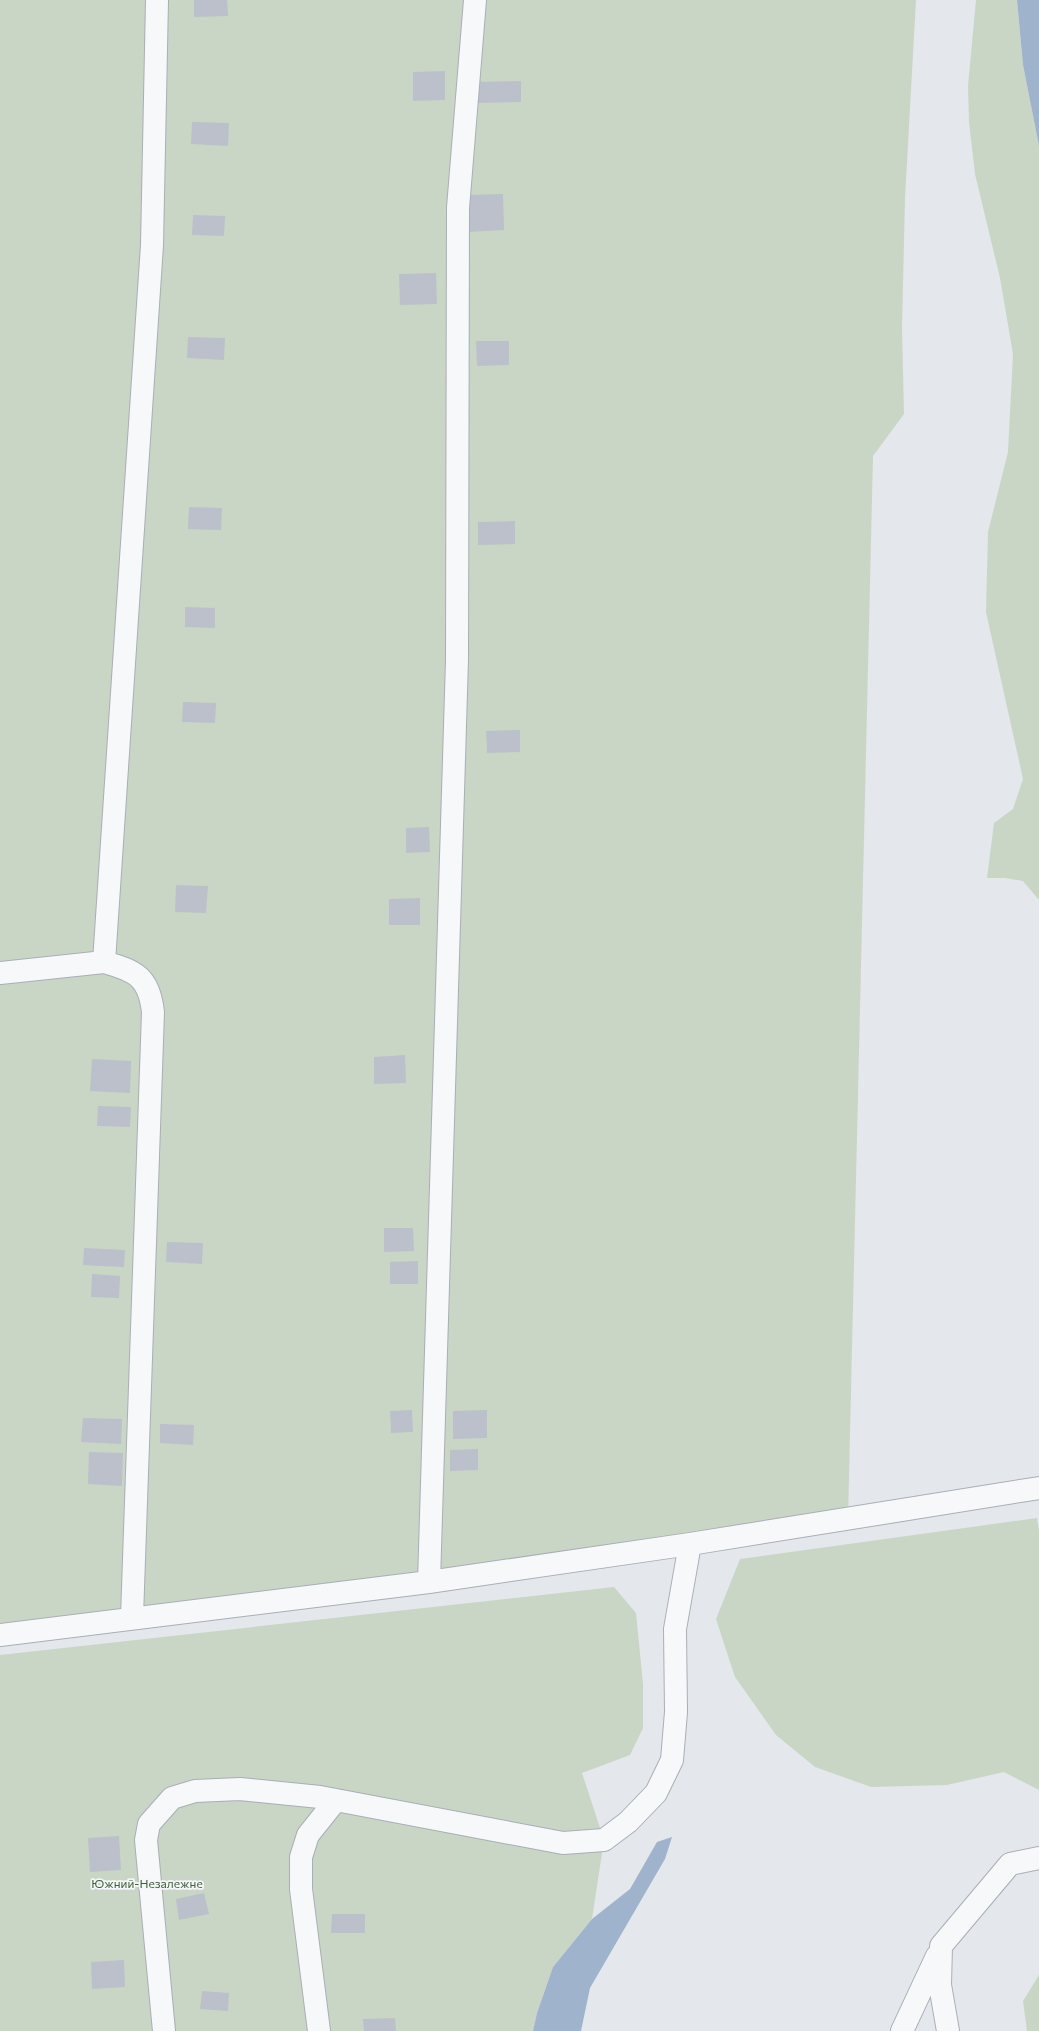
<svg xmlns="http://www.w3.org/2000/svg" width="1039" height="2031" viewBox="0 0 1039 2031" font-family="Commissioner,sans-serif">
<rect width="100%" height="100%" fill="#e4e7ec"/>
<!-- green -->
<path fill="#c9d6c5" d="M 0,0 L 916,0 L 905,198 L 902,329 L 904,414 L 873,456 L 848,1519 L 0,1635 Z
M 976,0 L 1017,0 L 1023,65 L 1039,146 L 1039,900 L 1023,881 L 1005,878 L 987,878 L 994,823 L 1013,809 L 1023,779 L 986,612 L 988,532 L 1008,452 L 1013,354 L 1000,278 L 975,174 L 969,122 L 968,86 Z
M 1037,1518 L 1039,1531 L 1039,1790 L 1004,1772 L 947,1785 L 871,1787 L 815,1767 L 776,1735 L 735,1677 L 716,1619 L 740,1559 Z
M 614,1587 L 636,1613 L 643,1684 L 643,1728 L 630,1755 L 582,1773 L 604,1840 L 592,1919 L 553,1967 L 537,2013 L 533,2031 L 0,2031 L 0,1655 Z
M 1039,1975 L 1039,2031 L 1027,2031 L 1023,2001 Z"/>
<!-- water -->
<path fill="#9fb4cc" d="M 1017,0 L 1039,0 L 1039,146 L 1023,65 Z
M 672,1837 L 665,1859 L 590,1988 L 581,2031 L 533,2031 L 537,2013 L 553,1967 L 592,1919 L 630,1889 L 657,1842 Z"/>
<!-- building -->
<path fill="#bbc0ca" d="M 194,0 L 227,0 L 228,16 L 194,17 Z
M 445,71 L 445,100 L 413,101 L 413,72 Z
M 521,81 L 521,102 L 474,103 L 473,82 Z
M 192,122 L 229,123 L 228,146 L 191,144 Z
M 503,194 L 504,230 L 467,232 L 466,195 Z
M 193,215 L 225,216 L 224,236 L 192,235 Z
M 436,273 L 437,304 L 400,305 L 399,274 Z
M 188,337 L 225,338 L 224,360 L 187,358 Z
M 476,341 L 509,341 L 509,365 L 477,366 Z
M 189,507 L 222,508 L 221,530 L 188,529 Z
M 515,521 L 515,544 L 478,545 L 478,522 Z
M 185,607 L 215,608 L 215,628 L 185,627 Z
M 183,702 L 216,703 L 215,723 L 182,722 Z
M 520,730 L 520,752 L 487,753 L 486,731 Z
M 429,827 L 430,852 L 406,853 L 406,828 Z
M 176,885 L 208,886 L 206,913 L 175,912 Z
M 420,898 L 420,925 L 389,925 L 389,899 Z
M 405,1055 L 406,1083 L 374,1084 L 374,1057 Z
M 92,1059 L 131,1061 L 130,1093 L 90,1091 Z
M 98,1106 L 131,1107 L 130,1127 L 97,1126 Z
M 384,1228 L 413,1228 L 414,1251 L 384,1252 Z
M 167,1242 L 203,1243 L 202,1264 L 166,1262 Z
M 84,1248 L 125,1250 L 124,1267 L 83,1265 Z
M 418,1261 L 418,1284 L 390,1284 L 390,1262 Z
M 92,1274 L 120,1276 L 119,1298 L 91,1297 Z
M 412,1410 L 413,1432 L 391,1433 L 390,1411 Z
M 487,1410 L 487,1438 L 453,1439 L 453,1411 Z
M 83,1418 L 122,1419 L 121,1444 L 81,1442 Z
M 160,1424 L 194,1425 L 193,1445 L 160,1443 Z
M 478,1449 L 478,1470 L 450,1471 L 450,1450 Z
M 89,1452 L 123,1453 L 122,1486 L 88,1484 Z
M 119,1836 L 121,1870 L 90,1872 L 88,1838 Z
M 204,1893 L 209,1914 L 179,1920 L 176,1899 Z
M 332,1914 L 365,1914 L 365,1933 L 331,1933 Z
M 124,1960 L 125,1987 L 92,1989 L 91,1962 Z
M 202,1991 L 229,1993 L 228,2011 L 200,2009 Z
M 395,2018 L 396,2031 L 364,2031 L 363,2019 Z"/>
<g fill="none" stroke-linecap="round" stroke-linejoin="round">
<!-- minor casing -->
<g stroke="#a9aeb7" stroke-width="24">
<path id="minor" d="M 0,973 L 104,962
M 429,1582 L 457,660 L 458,208 L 475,0
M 132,1617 L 153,1012 C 149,977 136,971 104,962 L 152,245 L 157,0
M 0,1635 L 429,1582 L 690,1544 L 1039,1488
M 164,2031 L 146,1840 L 149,1824 L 172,1798 L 195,1791 L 240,1789 L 320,1797 L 563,1843 L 604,1840 L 628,1822 L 656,1793 L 672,1760 L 676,1712 L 675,1629 L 690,1544
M 319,2031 L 301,1889 L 301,1857 L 308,1835 L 336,1800
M 902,2031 L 937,1956
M 948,2031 L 940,1985 L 941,1946 L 1010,1864 L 1039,1858"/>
</g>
<!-- minor -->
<use href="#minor" stroke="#f7f8fa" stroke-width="22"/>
</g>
<g text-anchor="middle" stroke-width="3.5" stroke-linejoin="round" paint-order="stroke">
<!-- park labels -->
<g font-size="12" fill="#3f6138" stroke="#f4f6f9">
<text x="147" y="1888">Южний-Незалежне</text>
</g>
</g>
</svg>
